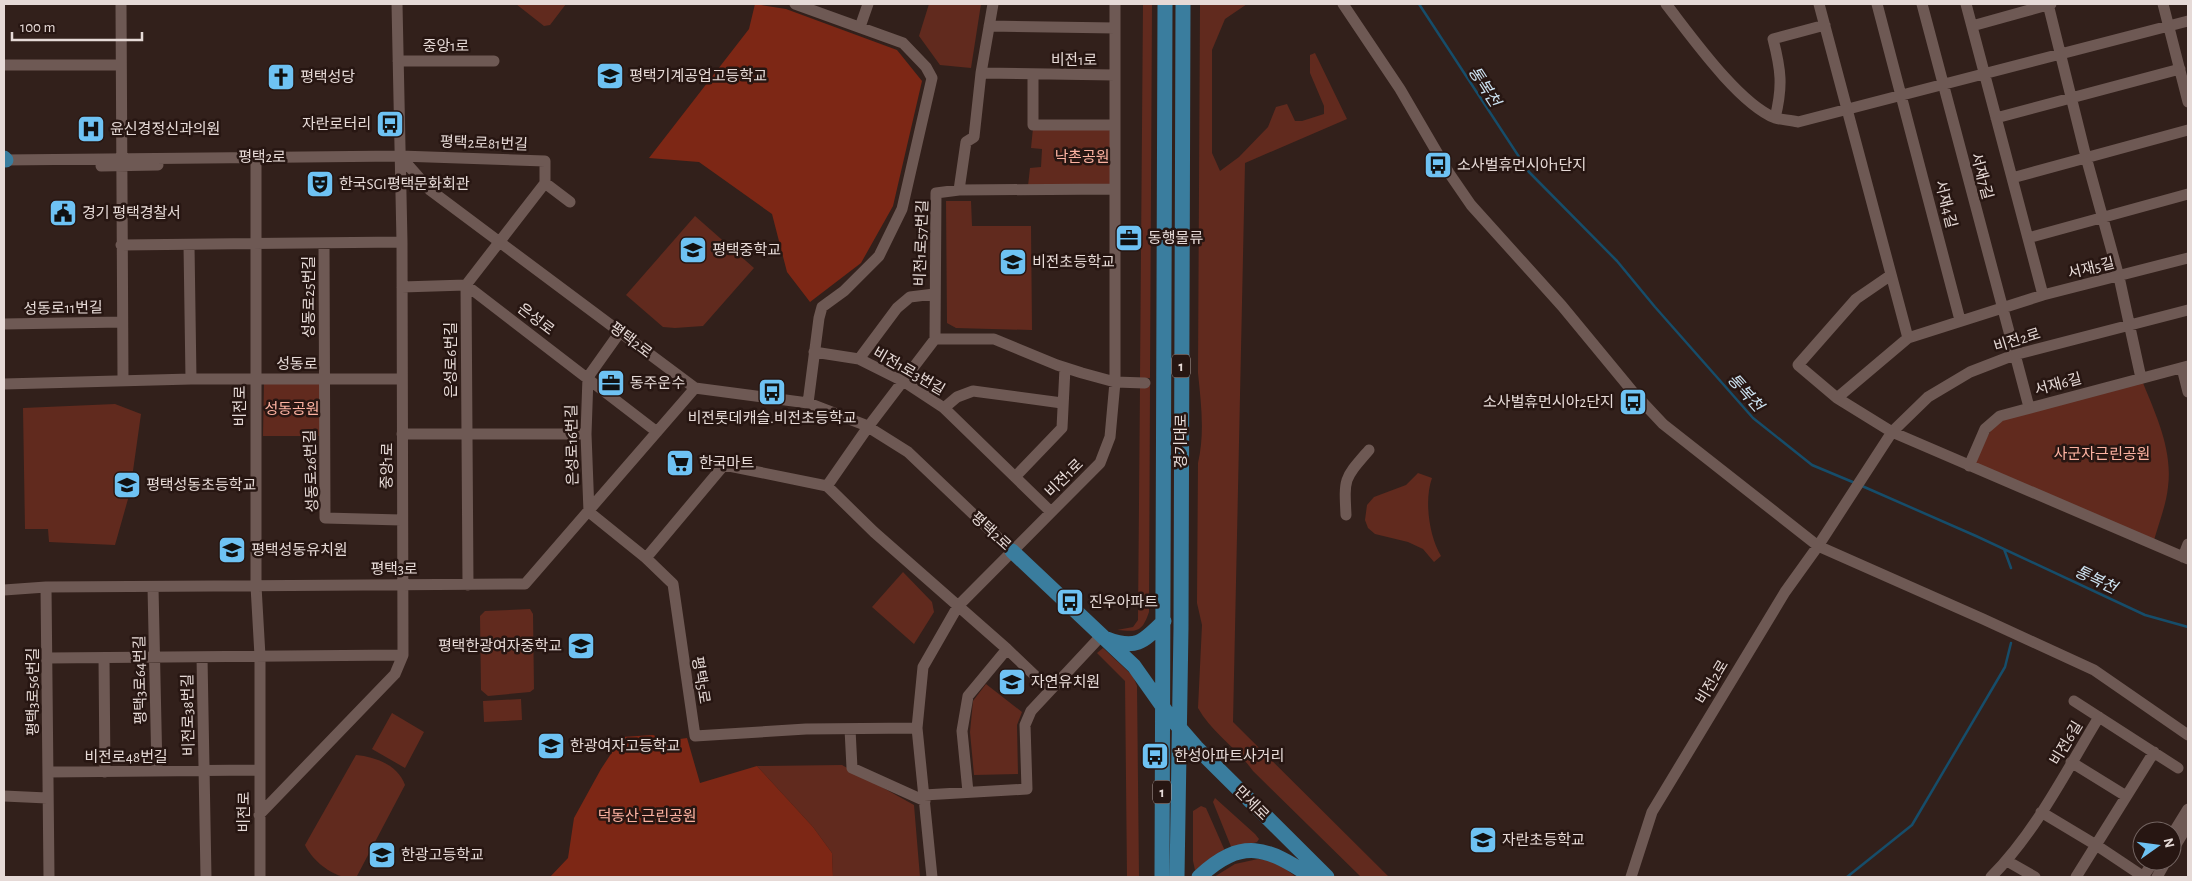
<svg xmlns="http://www.w3.org/2000/svg" width="2192" height="881" viewBox="0 0 2192 881" font-family="'Alegreya Sans','Noto Sans KR',sans-serif">
<rect width="100%" height="100%" fill="#32201b"/>
<!-- green -->
<path fill="#612a1e" d="M 516,4 L 566,4 L 550,25 L 544,26 Z
M 929,4 L 981,4 L 971,68 L 940,65 L 919,36 Z
M 1143,4 L 1152,4 L 1150,378 L 1140,378 Z
M 1200,4 L 1247,4 L 1225,19 L 1212,50 L 1212,153 L 1220,171 L 1239,157 L 1268,127 L 1276,107 L 1287,104 L 1295,121 L 1302,121 L 1324,114 L 1324,106 L 1310,73 L 1310,55 L 1315,53 L 1347,119 L 1245,163 L 1233,722 L 1389,877 L 1361,877 L 1253,771 C 1237,748 1211,732 1198,708 L 1202,625 L 1197,603 L 1198,463 C 1205,433 1201,403 1198,373 Z
M 1033,128 L 1107,128 L 1112,133 L 1111,184 L 1028,186 L 1030,168 L 1041,167 L 1042,149 L 1031,148 Z
M 946,201 L 971,201 L 972,226 L 1031,226 L 1032,330 L 956,328 L 947,323 Z
M 695,216 L 754,268 L 703,326 L 675,328 L 663,327 L 626,295 Z
M 2141,378 C 2155,413 2173,449 2168,487 C 2166,506 2158,525 2153,544 L 1969,466 L 2000,416 Z
M 264,382 L 319,382 L 321,436 L 263,436 Z
M 1140,386 L 1150,386 L 1149,612 C 1142,632 1138,632 1117,630 L 1133,627 L 1138,620 Z
M 115,404 L 141,414 L 130,492 L 115,545 L 49,542 L 48,529 L 25,529 L 23,408 Z
M 1418,473 L 1432,478 C 1424,500 1429,536 1441,556 L 1434,562 L 1423,549 L 1408,542 L 1375,534 L 1368,528 L 1365,520 L 1367,505 L 1374,497 L 1406,485 Z
M 903,572 L 932,602 L 934,612 L 914,644 L 872,607 Z
M 530,609 L 533,614 L 534,689 L 530,692 L 488,696 L 481,690 L 480,616 L 485,611 Z
M 1103,648 L 1133,676 L 1137,686 L 1139,877 L 1127,877 L 1125,681 L 1097,653 Z
M 986,684 L 1022,712 L 1017,725 L 1018,774 L 974,775 L 970,732 L 973,701 Z
M 521,699 L 522,720 L 484,722 L 483,701 Z
M 392,713 L 424,732 L 405,768 L 372,749 Z
M 356,755 C 376,757 398,765 405,785 L 357,876 C 352,876 346,877 341,876 C 327,872 311,858 305,845 Z
M 842,765 L 914,805 L 920,877 L 833,877 L 832,853 L 813,827 L 757,766 Z
M 1215,798 L 1255,834 L 1259,839 L 1257,842 L 1232,849 L 1213,802 Z
M 1201,806 L 1206,808 L 1225,851 L 1201,869 L 1195,870 L 1193,861 L 1193,811 Z
M 1258,859 L 1275,861 L 1296,877 L 1214,877 L 1235,864 Z"/>
<!-- forest -->
<path fill="#7d2715" d="M 755,4 L 786,9 L 897,50 L 922,81 L 893,206 L 861,263 L 810,302 L 787,272 L 772,214 L 699,162 L 649,158 L 749,29 Z
M 653,735 L 666,741 L 687,738 L 700,783 L 757,766 L 813,827 L 832,853 L 833,877 L 550,877 L 568,858 L 574,818 L 601,769 L 622,737 Z"/>
<g fill="none" stroke-linecap="round" stroke-linejoin="round">
<!-- stream -->
<path stroke="#164d6a" stroke-width="2.5" d="M 1419,4 L 1529,172 L 1617,261 L 1655,307 L 1753,418 L 1812,465 L 1855,483
M 1862,486 L 1976,536 L 2145,615 L 2188,627
M 2004,549 L 2011,568
M 1847,877 L 1912,825 L 2005,667 L 2011,643"/>
<!-- minor -->
<path stroke="#6e5954" stroke-width="11" d="M 121,4 L 123,380
M 795,4 L 903,43 L 926,67 L 932,78 L 902,209 L 879,256 L 844,291 L 822,307 L 819,318 L 808,403
M 1343,4 L 1400,89 L 1449,173 L 1471,205 L 1562,306 L 1633,392 L 1663,424 L 1818,546 L 1983,619 L 2094,670 L 2188,735
M 1666,4 C 1691,36 1738,103 1775,118 C 1782,120 1791,120 1798,122 L 2188,21
M 1819,4 L 1908,338
M 1877,4 L 1960,320
M 1922,4 L 2029,407
M 1966,4 L 2043,295
M 2048,4 L 2086,157 L 2119,277 L 2141,378
M 2163,4 L 2188,102
M 989,26 L 1115,28
M 1972,26 L 2051,4
M 860,27 L 868,4
M 398,61 L 494,61
M 4,65 L 121,65
M 981,73 L 1115,75
M 1033,75 L 1033,125 L 1115,125
M 1775,118 C 1783,86 1781,70 1773,39 L 1825,25
M 1996,118 L 2180,69
M 400,156 L 430,190 L 695,388 L 808,403 L 865,425 L 908,452 L 1012,551
M 256,157 L 256,586 L 260,656 L 260,877
M 4,160 L 400,156 L 545,161 L 545,183 L 466,285 L 468,585
M 101,166 L 158,165
M 2012,178 L 2188,130
M 545,183 L 570,202
M 959,190 L 966,142 L 974,137 L 981,73 L 993,4
M 2028,238 L 2188,194
M 324,244 L 325,518 L 401,520
M 121,245 L 402,242
M 189,245 L 191,379
M 1891,275 L 1856,299 L 1798,365 L 1837,398 L 1892,432 L 2188,559
M 402,287 L 466,285 L 657,432
M 4,324 L 122,322
M 620,332 L 588,377 L 586,434 L 589,512 L 646,558 L 673,584 L 695,736 L 806,729 L 917,728
M 935,339 L 994,339 L 1057,365 L 1082,373 L 1115,382 L 1145,383
M 814,352 L 859,359 L 903,381 L 944,408 L 1051,512
M 859,359 L 897,308 L 910,297 L 934,294
M 2182,368 L 2188,392
M 4,384 L 191,379 L 402,379
M 1837,398 L 1908,338 L 2043,295 L 2188,258
M 944,408 L 957,397 L 973,391 L 1062,403
M 402,434 L 586,434
M 1969,466 L 1985,429 L 2000,416 L 2188,366
M 1015,477 L 1062,428 L 1065,368
M 827,486 L 868,427 L 935,339 L 936,193 L 959,190 L 1115,189
M 1346,515 C 1344,477 1344,479 1369,450
M 2183,557 L 2188,544
M 646,558 L 724,465 L 827,486 L 874,532 L 1007,649 L 1050,690
M 46,587 L 49,877
M 153,587 L 157,771
M 4,590 L 46,587 L 525,584 L 695,388
M 202,657 L 206,877
M 48,658 L 403,655
M 104,658 L 105,772
M 2074,701 L 2178,768
M 850,729 L 852,768 L 925,801
M 2071,762 L 2126,796
M 48,772 L 259,770
M 968,792 L 962,731 L 968,696 L 1007,649
M 924,795 L 1027,789 L 1025,725 L 1031,711 L 1101,636
M 4,796 L 47,798
M 2041,812 L 2096,845 L 2144,877
M 259,815 L 395,674 L 403,655 L 402,242 L 397,4
M 2172,835 L 2188,809
M 2172,851 L 2188,825
M 2007,861 L 2035,877
M 932,877 L 917,728 L 923,667 L 958,606 L 1100,463 L 1110,437 L 1115,382 L 1115,4
M 1631,877 L 1652,812 L 1785,592 L 1818,546 L 1892,432 L 1928,397 L 1970,372 L 2014,355 L 2188,310
M 1991,877 C 2036,832 2066,771 2099,717
M 2076,877 L 2154,752
M 2143,877 L 2154,861
M 2157,877 L 2166,861"/>
<!-- major -->
<path stroke="#3a7d9e" stroke-width="15" d="M 4,158 L 6,160
M 1012,551 L 1134,666 L 1170,717 L 1196,747 L 1327,877
M 1107,639 C 1136,650 1143,642 1164,621
M 1162,877 L 1165,4
M 1177,877 L 1181,628 L 1183,4
M 1199,877 C 1242,837 1267,847 1312,877"/>
</g>
<!-- icons -->
<defs>
<g id="school-square" transform="scale(1.4375)"><rect x="-9" y="-9" width="18" height="18" rx="4" fill="#6ec2f3" stroke="#271612"/><path d="M0-5L7-2L0 1L-7-2ZM-4 1L0 2.5L4 1V4Q0 6-4 4Z" fill="#111"/></g>
<g id="church-square" transform="scale(1.4375)"><rect x="-9" y="-9" width="18" height="18" rx="4" fill="#6ec2f3" stroke="#271612"/><path d="M-1.2-6h2.4v3.5h3.3v2.4h-3.3V6h-2.4V-.1h-3.3v-2.4h3.3Z" fill="#111"/></g>
<g id="bus-square" transform="scale(1.4375)"><rect x="-9" y="-9" width="18" height="18" rx="4" fill="#6ec2f3" stroke="#271612"/><path d="M-5-6H5V4H4V6H2V4H-2V6H-4V4H-5ZM-3.5-4V0h7V-4ZM-3.5 1.2v1.5H-2V1.2ZM2 1.2v1.5H3.5V1.2Z" fill="#111"/></g>
<g id="hospital-square" transform="scale(1.4375)"><rect x="-9" y="-9" width="18" height="18" rx="4" fill="#6ec2f3" stroke="#271612"/><path d="M-5-5h3v3.5h4V-5h3V5h-3V1.5h-4V5h-3Z" fill="#111"/></g>
<g id="theatre-square" transform="scale(1.4375)"><rect x="-9" y="-9" width="18" height="18" rx="4" fill="#6ec2f3" stroke="#271612"/><path d="M-5-5.5Q0-4 5-5.5V0Q5 5 0 6Q-5 5-5 0ZM-3.3-2.5H-1v1.5H-3.3ZM1-2.5H3.3v1.5H1ZM-2.8 1Q0 5.5 2.8 1Z" fill="#111"/></g>
<g id="civic-square" transform="scale(1.4375)"><rect x="-9" y="-9" width="18" height="18" rx="4" fill="#6ec2f3" stroke="#271612"/><path d="M-.6-6.5H3V-4.5H.6V-3L4-1V1h2V6H-6V1h2V-1L-.6-3ZM-1.2 2.5V6h2.4V2.5Z" fill="#111"/></g>
<g id="office-square" transform="scale(1.4375)"><rect x="-9" y="-9" width="18" height="18" rx="4" fill="#6ec2f3" stroke="#271612"/><path d="M-6-3h4V-5.5h4V-3h4V5H-6ZM-1-4.5V-3h2v-1.5ZM-6 0V1H6V0Z" fill="#111"/></g>
<g id="supermarket-square" transform="scale(1.4375)"><rect x="-9" y="-9" width="18" height="18" rx="4" fill="#6ec2f3" stroke="#271612"/><path d="M-6-5.5h2.5l.6 2H6L4.5 2H-2.5L-4.4-4H-6ZM-1.5 3.2a1.3 1.3 0 1 0 .1 0ZM3 3.2a1.3 1.3 0 1 0 .1 0Z" fill="#111"/></g>
</defs>
<g fill-rule="evenodd">
<use href="#school-square" x="610" y="76"/>
<use href="#church-square" x="281" y="77"/>
<use href="#bus-square" x="390" y="124"/>
<use href="#hospital-square" x="91" y="129"/>
<use href="#bus-square" x="1438" y="165"/>
<use href="#theatre-square" x="320" y="184"/>
<use href="#civic-square" x="63" y="213"/>
<use href="#office-square" x="1129" y="238"/>
<use href="#school-square" x="693" y="250"/>
<use href="#school-square" x="1013" y="262"/>
<use href="#office-square" x="611" y="383"/>
<use href="#bus-square" x="772" y="392"/>
<use href="#bus-square" x="1633" y="402"/>
<use href="#supermarket-square" x="680" y="463"/>
<use href="#school-square" x="127" y="485"/>
<use href="#school-square" x="232" y="550"/>
<use href="#bus-square" x="1070" y="602"/>
<use href="#school-square" x="581" y="646"/>
<use href="#school-square" x="1012" y="682"/>
<use href="#school-square" x="551" y="746"/>
<use href="#bus-square" x="1155" y="756"/>
<use href="#school-square" x="1483" y="840"/>
<use href="#school-square" x="382" y="855"/>
</g>
<g text-anchor="middle" stroke-width="5" stroke-linejoin="round" paint-order="stroke">
<!-- shield labels -->
<g fill="#271612" stroke="#ad9f9c" stroke-width="1">
<rect x="1172" y="354.5" width="18" height="23" rx="4"/>
<rect x="1153" y="780.5" width="18" height="23" rx="4"/>
</g>
<g font-size="14" font-weight="bold" fill="#e6dad7">
<text x="1181" y="371">1</text>
<text x="1162" y="797">1</text>
</g>
<!-- street labels -->
<g font-size="15" fill="#e6dad7" stroke="#271612">
<text x="446" y="51">중앙1로</text>
<text x="1074" y="65">비전1로</text>
<text transform="translate(484 143) rotate(2)" y="5">평택2로81번길</text>
<text x="262" y="162">평택2로</text>
<text transform="translate(1982 176) rotate(75)" y="5">서재7길</text>
<text transform="translate(1946 204) rotate(76)" y="5">서재4길</text>
<text transform="translate(921 243) rotate(-88)" y="5">비전1로57번길</text>
<text transform="translate(2091 268) rotate(-14)" y="5">서재5길</text>
<text transform="translate(309 297) rotate(-90)" y="5">성동로25번길</text>
<text transform="translate(63 308) rotate(-1)" y="5">성동로11번길</text>
<text transform="translate(536 319) rotate(37)" y="5">은성로</text>
<text transform="translate(631 340) rotate(37)" y="5">평택2로</text>
<text transform="translate(2017 340) rotate(-17)" y="5">비전2로</text>
<text transform="translate(451 360) rotate(-90)" y="5">은성로6번길</text>
<text x="297" y="369">성동로</text>
<text transform="translate(909 371) rotate(30)" y="5">비전1로3번길</text>
<text transform="translate(2058 384) rotate(-15)" y="5">서재6길</text>
<text transform="translate(240 406) rotate(-90)" y="5">비전로</text>
<text transform="translate(1181 441) rotate(-90)" y="5">경기대로</text>
<text transform="translate(572 445) rotate(-91)" y="5">은성로16번길</text>
<text transform="translate(387 466) rotate(-89)" y="5">중앙1로</text>
<text transform="translate(311 471) rotate(-92)" y="5">성동로26번길</text>
<text transform="translate(1064 478) rotate(-45)" y="5">비전1로</text>
<text transform="translate(991 531) rotate(43)" y="5">평택2로</text>
<text x="394" y="574">평택3로</text>
<text transform="translate(140 680) rotate(-91)" y="5">평택3로64번길</text>
<text transform="translate(701 680) rotate(81)" y="5">평택5로</text>
<text transform="translate(1712 682) rotate(-59)" y="5">비전2로</text>
<text transform="translate(33 692) rotate(-90)" y="5">평택3로56번길</text>
<text transform="translate(188 715) rotate(-91)" y="5">비전로38번길</text>
<text transform="translate(2066 743) rotate(-59)" y="5">비전6길</text>
<text x="126" y="762">비전로48번길</text>
<text transform="translate(1252 803) rotate(45)" y="5">만세로</text>
<text transform="translate(244 812) rotate(-90)" y="5">비전로</text>
</g>
<!-- poi labels -->
<g font-size="15" fill="#e6dad7" stroke="#271612" text-anchor="start">
<text x="629" y="81">평택기계공업고등학교</text>
<text x="300" y="82">평택성당</text>
<text x="371" y="129" text-anchor="end">자란로터리</text>
<text x="110" y="134">윤신경정신과의원</text>
<text x="1457" y="170">소사벌휴먼시아1단지</text>
<text x="339" y="189">한국SGI평택문화회관</text>
<text x="82" y="218">경기 평택경찰서</text>
<text x="1148" y="243">동행물류</text>
<text x="712" y="255">평택중학교</text>
<text x="1032" y="267">비전초등학교</text>
<text x="630" y="388">동주운수</text>
<text x="1614" y="407" text-anchor="end">소사벌휴먼시아2단지</text>
<text x="772" y="423" text-anchor="middle">비전롯데캐슬.비전초등학교</text>
<text x="699" y="468">한국마트</text>
<text x="146" y="490">평택성동초등학교</text>
<text x="251" y="555">평택성동유치원</text>
<text x="1089" y="607">진우아파트</text>
<text x="562" y="651" text-anchor="end">평택한광여자중학교</text>
<text x="1031" y="687">자연유치원</text>
<text x="570" y="751">한광여자고등학교</text>
<text x="1174" y="761">한성아파트사거리</text>
<text x="1502" y="845">자란초등학교</text>
<text x="401" y="860">한광고등학교</text>
</g>
<!-- park labels -->
<g font-size="15" fill="#feb3a2" stroke="#271612">
<text x="1082" y="162">낙촌공원</text>
<text x="292" y="414">성동공원</text>
<text x="2102" y="459">사군자근린공원</text>
<text x="647" y="821">덕동산 근린공원</text>
</g>
<!-- water labels -->
<g font-size="16" font-style="italic" fill="#cde3f2" stroke="#271612">
<text transform="translate(1485 86) rotate(57)" y="6">통복천</text>
<text transform="translate(1746 392) rotate(48)" y="6">통복천</text>
<text transform="translate(2096 579) rotate(25)" y="6">통복천</text>
</g>
</g>
<!-- border -->
<rect width="2192" height="881" fill="none" stroke="#e6dad7" stroke-width="10"/>
<!-- north arrow -->
<g transform="translate(2157 846) rotate(76)"><circle r="24" fill="#271612" stroke="#736461"/>
<path d="M0-4L9 19L0 12L-9 19Z" fill="#6ec2f3"/>
<text y="-8" font-size="14" font-weight="bold" text-anchor="middle" fill="#e6dad7">N</text>
</g>
<!-- scale -->
<path d="M12 32v8h130v-8" fill="none" stroke="#e6dad7" stroke-width="2.5"/>
<text x="20" y="32" font-size="15" fill="#e6dad7" stroke="#271612" stroke-width="4" paint-order="stroke">100 m</text>
</svg>
